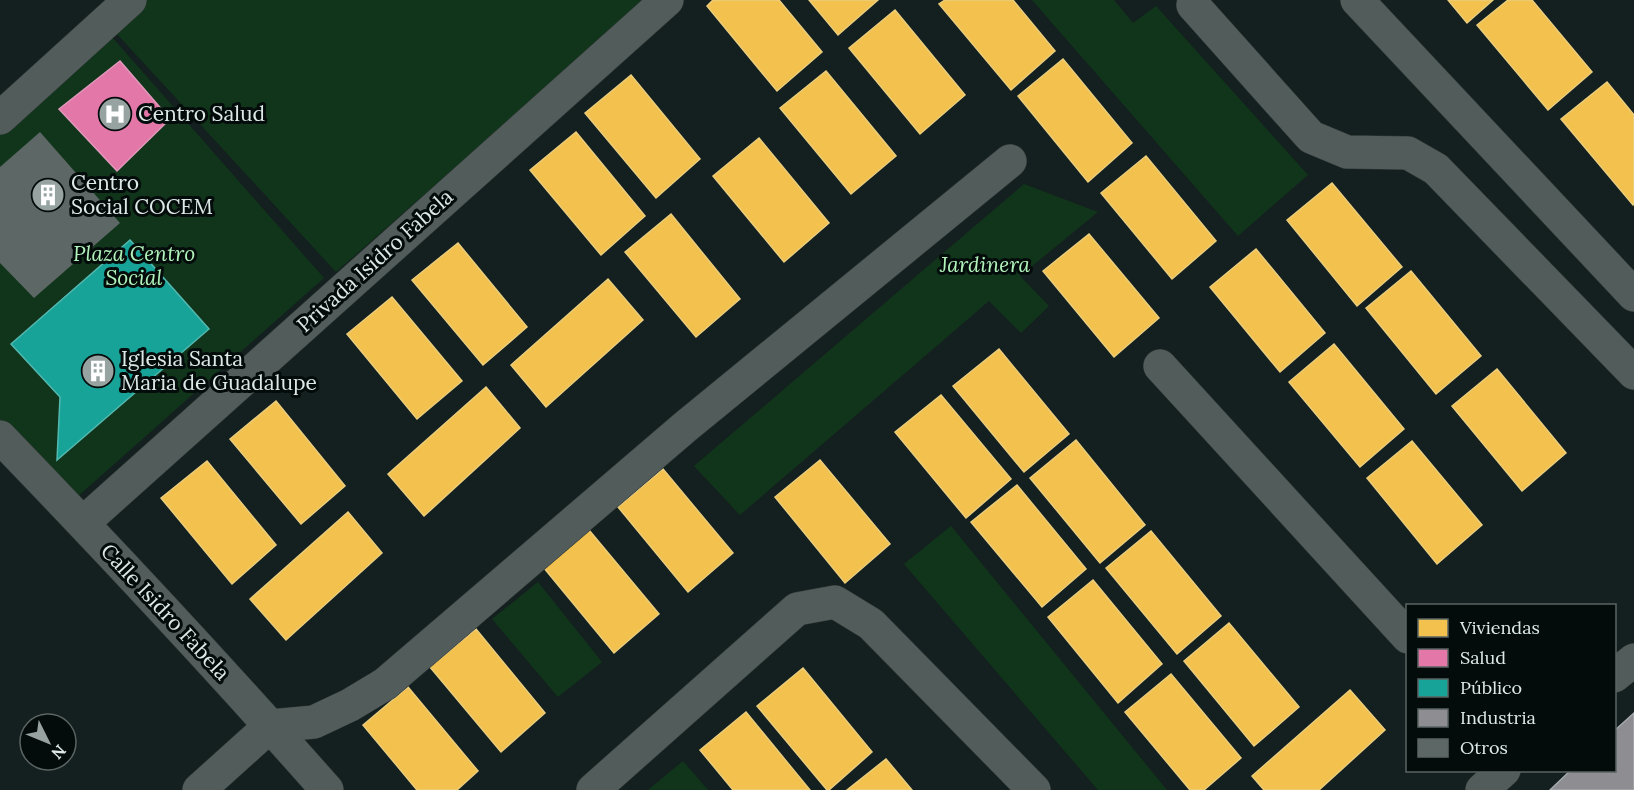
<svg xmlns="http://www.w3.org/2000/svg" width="1634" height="790" viewBox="0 0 1634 790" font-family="Lora,serif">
<rect width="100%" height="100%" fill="#14201f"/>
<!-- green -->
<path fill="#11351b" d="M 132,0 L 646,0 L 336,272 L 106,22 Z
M 1032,0 L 1114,0 L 1133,23 L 1156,6 L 1308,175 L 1238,236 Z
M 104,28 L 324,278 L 58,514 L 0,452 L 0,114 Z
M 1024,184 L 1098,212 L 1020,276 L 1049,306 L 1021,333 L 989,301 L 740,515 L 694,466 Z
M 951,526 L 1167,790 L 1098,790 L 904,564 Z
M 538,582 L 602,662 L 558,697 L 492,619 Z
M 683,761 L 708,790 L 648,790 Z"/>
<!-- homes -->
<path fill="#f2c14e" stroke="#ebcd7c" stroke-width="1.5" d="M 713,0 L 779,0 L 822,52 L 777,91 L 707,6 Z
M 809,0 L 878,0 L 838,35 Z
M 945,0 L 1013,0 L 1055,51 L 1011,90 L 939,4 Z
M 1448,0 L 1493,0 L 1467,23 Z
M 1508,0 L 1532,0 L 1592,72 L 1548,110 L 1477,25 Z
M 895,10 L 965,95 L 920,134 L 849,48 Z
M 1063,59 L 1132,143 L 1088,182 L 1018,96 Z
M 826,71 L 896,156 L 851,194 L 780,108 Z
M 631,75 L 700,159 L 656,198 L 585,113 Z
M 1607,82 L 1634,115 L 1634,203 L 1633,205 L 1561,119 Z
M 576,132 L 645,216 L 601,255 L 530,170 Z
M 759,138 L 829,223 L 784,262 L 713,176 Z
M 1146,156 L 1216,241 L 1172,279 L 1101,193 Z
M 1332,183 L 1402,267 L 1357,306 L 1287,220 Z
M 671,214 L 740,299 L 696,337 L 625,252 Z
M 1089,234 L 1159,318 L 1114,357 L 1043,271 Z
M 458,243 L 527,327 L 483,365 L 412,280 Z
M 1256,249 L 1325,333 L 1280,372 L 1210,287 Z
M 1411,271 L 1481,356 L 1436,394 L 1366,308 Z
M 608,279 L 643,320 L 546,407 L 511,365 Z
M 392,297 L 462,381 L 417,419 L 347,334 Z
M 1334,344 L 1404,429 L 1360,467 L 1289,382 Z
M 999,349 L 1069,434 L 1024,472 L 953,386 Z
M 1497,369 L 1566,453 L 1522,491 L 1452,406 Z
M 486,387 L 520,428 L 424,516 L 388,474 Z
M 941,395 L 1011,479 L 966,518 L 895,432 Z
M 276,401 L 345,486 L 301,524 L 230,439 Z
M 1076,440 L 1145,525 L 1100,563 L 1030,478 Z
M 1412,441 L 1482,525 L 1437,564 L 1367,478 Z
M 820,460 L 890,544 L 845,583 L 775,497 Z
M 207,461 L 276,545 L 232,584 L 161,498 Z
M 663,469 L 733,553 L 688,592 L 618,507 Z
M 1017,485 L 1086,569 L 1042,607 L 971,522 Z
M 348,512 L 382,553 L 286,640 L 250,599 Z
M 589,530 L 659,614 L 614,653 L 544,568 Z
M 1151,531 L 1221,616 L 1177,654 L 1106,568 Z
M 1093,580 L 1162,664 L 1118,703 L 1048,617 Z
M 1229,623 L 1299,707 L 1254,746 L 1184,661 Z
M 476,629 L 545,713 L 501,752 L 430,667 Z
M 803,668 L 872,752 L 829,790 L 827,790 L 757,706 Z
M 1171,674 L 1241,758 L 1204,790 L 1190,790 L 1125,712 Z
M 408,687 L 478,771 L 457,790 L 417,790 L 363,725 Z
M 1350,690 L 1385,730 L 1319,790 L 1264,790 L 1252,776 Z
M 746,712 L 810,790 L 733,790 L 700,750 Z
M 886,759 L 912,790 L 847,790 Z"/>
<!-- health -->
<path fill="#e377a8" stroke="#e199bb" stroke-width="1.5" d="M 120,61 L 170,119 L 117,171 L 59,109 Z"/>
<!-- public -->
<path fill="#17a398" stroke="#52b8b0" stroke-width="1.5" d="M 130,240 L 209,329 L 57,460 L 60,397 L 11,344 Z"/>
<!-- industry -->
<path fill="#8d8d92" stroke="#a5a9ac" stroke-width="1.5" d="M 1634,713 L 1634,790 L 1550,790 L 1571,770 L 1614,770 L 1614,731 Z"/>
<!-- building -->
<path fill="#5d6765" d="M 40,132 L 120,223 L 34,298 L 0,263 L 0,167 Z"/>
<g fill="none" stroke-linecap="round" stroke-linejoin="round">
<!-- minor casing -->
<g stroke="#313a39" stroke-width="34">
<path id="minor" d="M 1357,0 L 1634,295
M 1193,5 L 1311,137 L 1347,152 L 1408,153 L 1436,169 L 1634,373
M 0,118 L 130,0
M 1160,366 L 1408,637
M 0,437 C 111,552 221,670 327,790
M 83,523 L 667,0
M 1614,676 L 1634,660
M 199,790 L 270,726 L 314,722 L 350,705 L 385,684 L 685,427 L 1010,161
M 593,790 L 797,609 L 835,602 L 871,624 L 1034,790
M 1482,790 L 1504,770"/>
</g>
<!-- minor -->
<use href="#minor" stroke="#525c5a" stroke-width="33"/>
</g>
<!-- icons -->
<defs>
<g id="hospital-disc" transform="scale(1.725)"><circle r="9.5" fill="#96a3a1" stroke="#040c0b"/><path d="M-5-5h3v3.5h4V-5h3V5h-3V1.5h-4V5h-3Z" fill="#fff"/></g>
<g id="building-disc" transform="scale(1.725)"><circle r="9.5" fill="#96a3a1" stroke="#040c0b"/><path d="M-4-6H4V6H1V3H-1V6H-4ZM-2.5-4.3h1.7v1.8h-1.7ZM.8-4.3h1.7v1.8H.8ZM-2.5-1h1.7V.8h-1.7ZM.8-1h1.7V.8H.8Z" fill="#fff"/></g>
</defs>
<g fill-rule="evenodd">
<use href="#hospital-disc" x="115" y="114"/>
<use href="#building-disc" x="48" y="195"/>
<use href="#building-disc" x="98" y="371"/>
</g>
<g text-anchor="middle" stroke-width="6" stroke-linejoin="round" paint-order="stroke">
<!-- poi labels -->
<g font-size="21" fill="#dce9e7" stroke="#040c0b" text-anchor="start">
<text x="138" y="121">Centro Salud</text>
<text x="71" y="190">Centro<tspan x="71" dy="24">Social COCEM</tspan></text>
<text x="121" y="366">Iglesia Santa<tspan x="121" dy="24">Maria de Guadalupe</tspan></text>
</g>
<!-- park labels -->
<g font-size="21" font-style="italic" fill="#b1f3ba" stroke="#040c0b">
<text x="134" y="261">Plaza Centro<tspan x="134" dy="24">Social</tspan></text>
<text x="985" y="272">Jardinera</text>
</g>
<!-- street labels -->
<g font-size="21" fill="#dce9e7" stroke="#040c0b">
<text transform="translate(375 261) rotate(-42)" y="7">Privada Isidro Fabela</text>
<text transform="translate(165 612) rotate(47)" y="7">Calle Isidro Fabela</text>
</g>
</g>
<!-- legend -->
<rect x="1406" y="604" width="210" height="168" fill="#040c0b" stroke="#5a6463" stroke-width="1.5"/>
<rect x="1418" y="619" width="30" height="18" fill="#f2c14e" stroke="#5a6463" stroke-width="1.5"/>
<text x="1460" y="634" font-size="18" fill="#dce9e7">Viviendas</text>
<rect x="1418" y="649" width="30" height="18" fill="#e377a8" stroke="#5a6463" stroke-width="1.5"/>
<text x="1460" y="664" font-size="18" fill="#dce9e7">Salud</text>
<rect x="1418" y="679" width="30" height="18" fill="#17a398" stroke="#5a6463" stroke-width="1.5"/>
<text x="1460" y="694" font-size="18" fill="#dce9e7">Público</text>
<rect x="1418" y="709" width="30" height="18" fill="#8d8d92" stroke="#5a6463" stroke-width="1.5"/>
<text x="1460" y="724" font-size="18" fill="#dce9e7">Industria</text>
<rect x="1418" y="739" width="30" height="18" fill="#5d6765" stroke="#5a6463" stroke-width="1.5"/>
<text x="1460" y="754" font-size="18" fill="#dce9e7">Otros</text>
<!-- north arrow -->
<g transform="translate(48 742) rotate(133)"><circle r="28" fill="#040c0b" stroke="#5a6463" stroke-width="1.5"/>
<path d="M0-4.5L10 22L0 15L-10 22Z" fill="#96a3a1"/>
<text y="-9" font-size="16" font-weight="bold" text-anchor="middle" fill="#dce9e7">N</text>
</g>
</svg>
